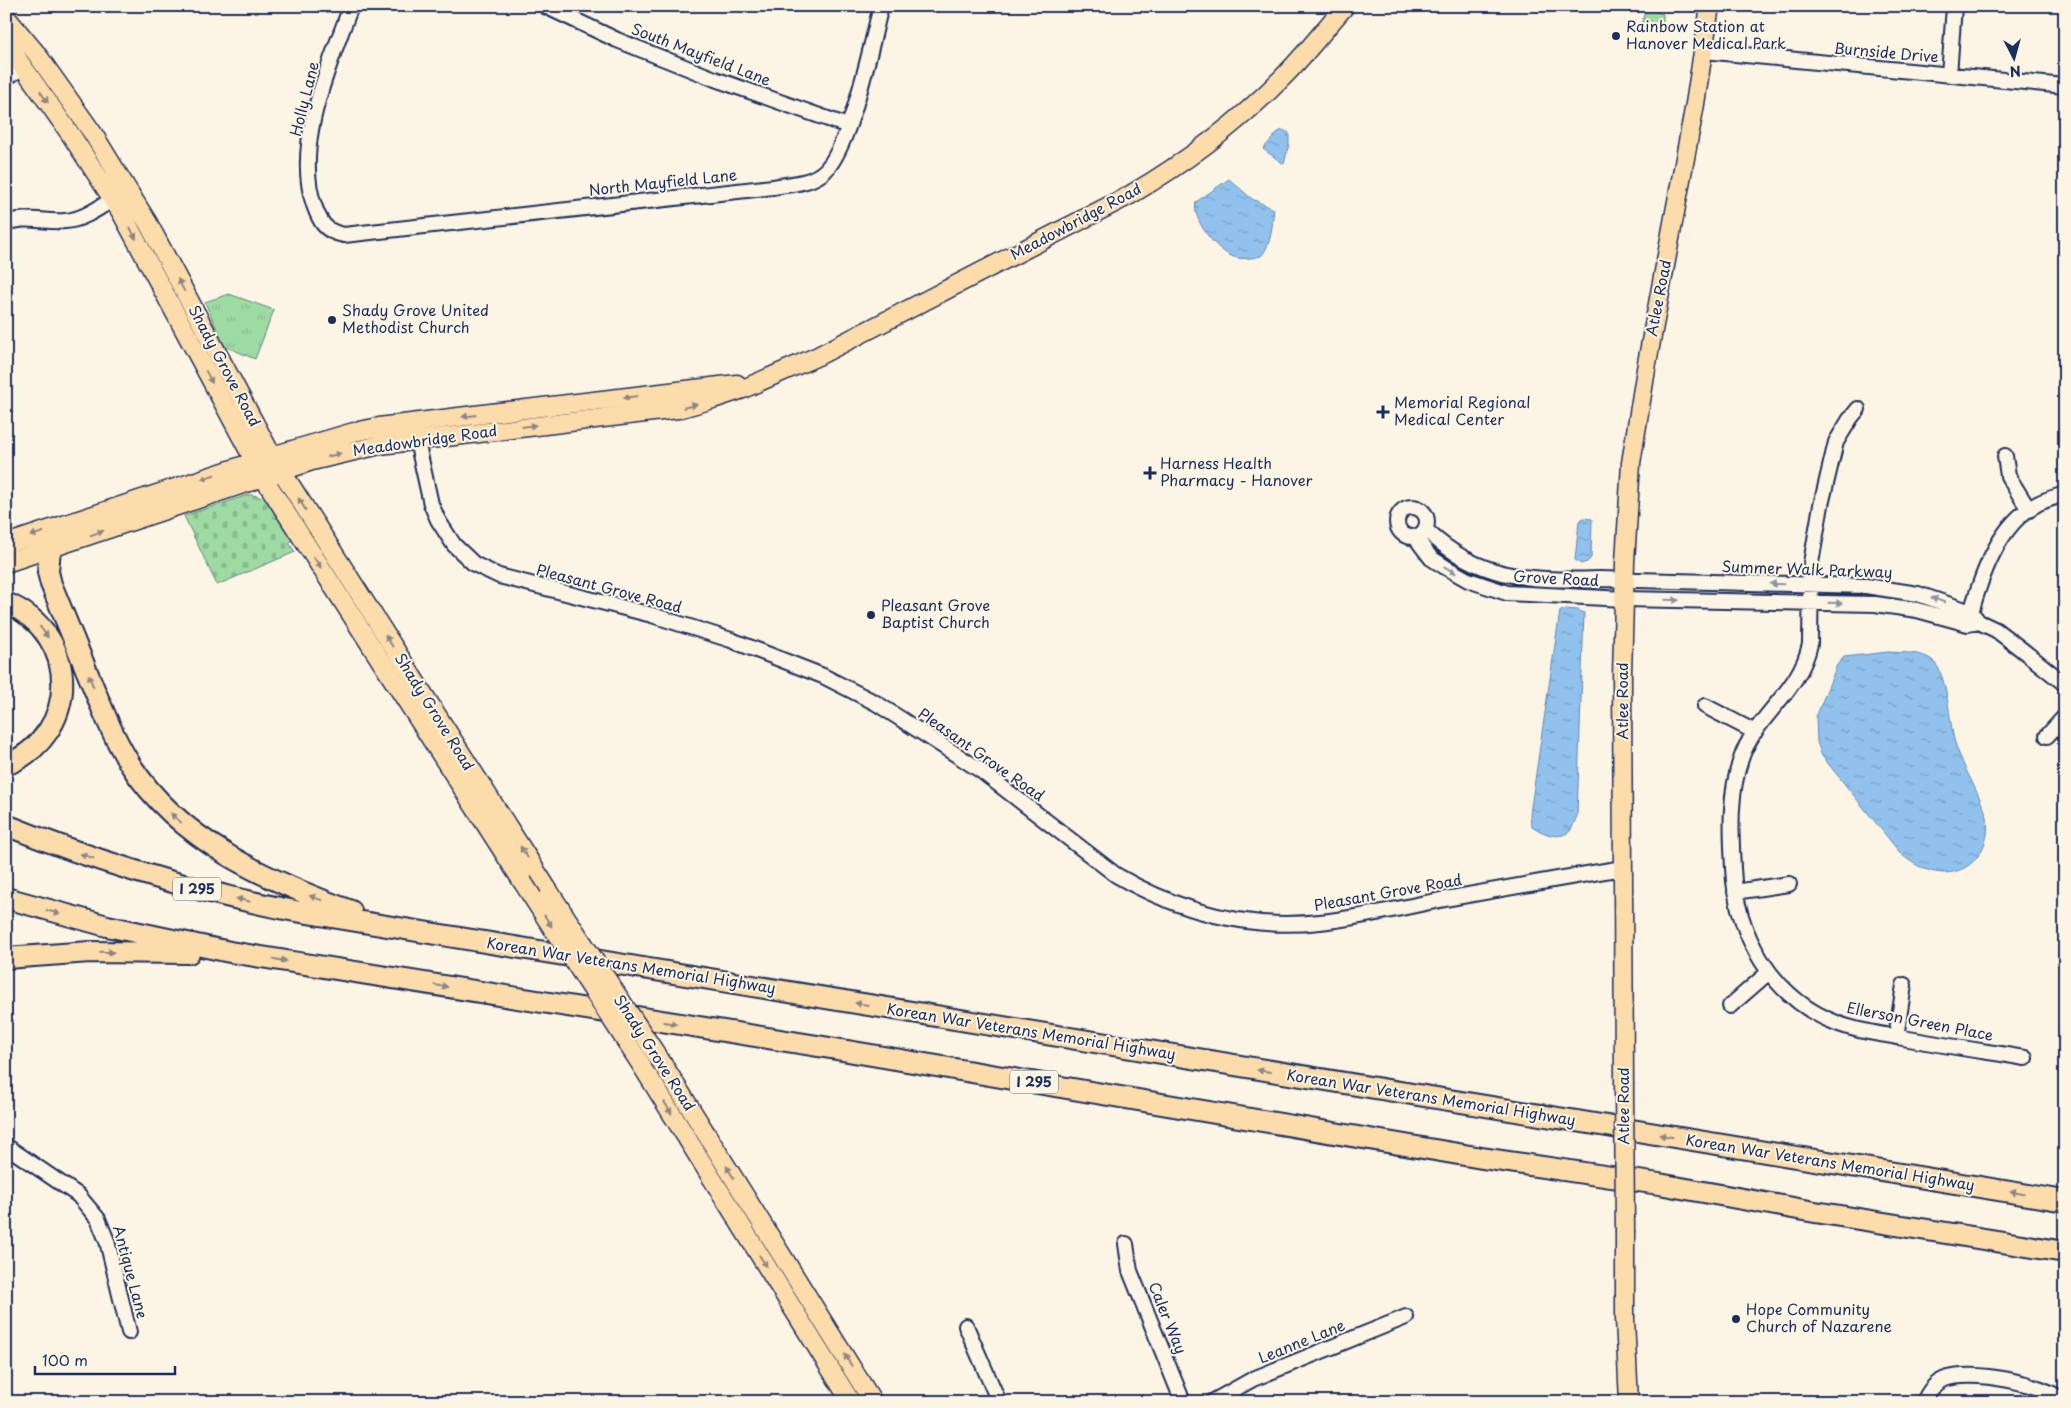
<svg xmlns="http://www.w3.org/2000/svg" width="2071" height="1408" viewBox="0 0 2071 1408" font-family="'Playpen Sans',sans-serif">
<defs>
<pattern id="grass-tufts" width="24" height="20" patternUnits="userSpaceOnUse" patternTransform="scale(1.25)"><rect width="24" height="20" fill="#9edba3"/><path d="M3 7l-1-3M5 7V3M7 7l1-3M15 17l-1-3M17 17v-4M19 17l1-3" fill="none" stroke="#88bc8f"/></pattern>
<pattern id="cemetery-stones" width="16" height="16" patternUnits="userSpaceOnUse" patternTransform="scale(1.25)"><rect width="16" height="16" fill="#9edba3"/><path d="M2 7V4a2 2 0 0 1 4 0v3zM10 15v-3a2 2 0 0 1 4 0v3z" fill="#88bc8f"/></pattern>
<pattern id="water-ripples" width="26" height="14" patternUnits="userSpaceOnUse" patternTransform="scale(1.25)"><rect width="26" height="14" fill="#91c2ed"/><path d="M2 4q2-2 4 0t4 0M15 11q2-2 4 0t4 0" fill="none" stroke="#769ec3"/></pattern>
</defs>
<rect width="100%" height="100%" fill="#fcf5e5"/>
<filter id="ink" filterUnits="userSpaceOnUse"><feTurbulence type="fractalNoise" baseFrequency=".02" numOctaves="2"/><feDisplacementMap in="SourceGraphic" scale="10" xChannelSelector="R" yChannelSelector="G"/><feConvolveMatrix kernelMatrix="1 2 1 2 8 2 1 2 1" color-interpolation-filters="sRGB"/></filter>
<g filter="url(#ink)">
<!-- grass -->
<path fill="url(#grass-tufts)" stroke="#5c8580" d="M 1650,10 L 1663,14 L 1663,21 L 1660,25 L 1651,27 L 1642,22 L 1645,11 Z
M 229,294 L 274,310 L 255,359 L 224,346 L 205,302 Z"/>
<!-- cemetery -->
<path fill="url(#cemetery-stones)" stroke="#5c8580" d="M 248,495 C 271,493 281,523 292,540 L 289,543 L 295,552 L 217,585 L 184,516 Z"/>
<!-- water -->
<path fill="url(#water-ripples)" stroke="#6287b4" d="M 1283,130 L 1289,133 L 1289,144 L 1284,164 L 1263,149 L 1278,132 Z
M 1229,179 L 1252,199 L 1274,209 C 1272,225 1272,244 1261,256 C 1252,258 1243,260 1234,257 C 1217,252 1191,219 1196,202 Z
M 1583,518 L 1592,519 L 1591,558 L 1587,562 L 1581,564 L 1575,560 L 1579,521 Z
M 1566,609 L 1578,610 L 1584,613 L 1577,816 C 1575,820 1573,827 1570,831 C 1559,841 1541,833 1531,825 L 1530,814 L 1560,611 Z
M 1888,652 C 1902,653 1925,651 1935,663 C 1948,679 1949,722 1955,743 C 1961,762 1972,781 1980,799 C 1982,805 1986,811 1987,817 C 1991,841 1978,867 1953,872 C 1933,876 1915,866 1901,854 L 1822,756 L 1817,742 L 1816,717 L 1837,665 L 1844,657 Z"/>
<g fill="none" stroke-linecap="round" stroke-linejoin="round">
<!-- minor casing -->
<g stroke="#1b2f5e" stroke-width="18">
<path id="minor" d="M 351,6 C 330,64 293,144 314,205 C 320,222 325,232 344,235 L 773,187 C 789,184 807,184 821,174 C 849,156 872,41 881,6
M 545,6 L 617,40 L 715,79 L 848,126
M 1704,51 L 2065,86
M 1949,75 L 1954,6
M 6,78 L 23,67
M 6,223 C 26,215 44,223 65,221 C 85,220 104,204 121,194
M 1858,409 L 1850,419 L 1836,442 L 1821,505 L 1811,563 L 1810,644 C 1800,692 1755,716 1741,759 C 1729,794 1731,832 1733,868 C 1736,935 1773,1000 1839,1024 C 1858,1031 1878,1034 1898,1037 C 1940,1045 1982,1051 2025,1058
M 413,423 L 431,504 L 438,520 L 454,545 L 474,564 L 499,576 L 652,615 L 731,640 L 823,676 L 876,703 L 980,770 L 1116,875 C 1178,911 1248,930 1320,922 C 1360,918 1400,908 1440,900 C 1501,889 1562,878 1623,868
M 2005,456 L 2008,476 L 2029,510
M1397 522a15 15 0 1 1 30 0a15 15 0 1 1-30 0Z
M 1426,530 C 1478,580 1531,581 1600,579 L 1866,586 L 1918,594 L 1971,612 L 1979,622 L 1996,630 L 2021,649 L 2065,684
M 1415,537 L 1431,558 L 1445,567 L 1468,580 L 1507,593 L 1624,599 L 1875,604 L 1917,610 L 1968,624 L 1979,622
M 1969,620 C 1980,579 1998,523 2039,503 C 2047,499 2056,497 2065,494
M 1705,706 L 1755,732
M 2047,736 L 2065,716
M 1735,892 L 1789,884
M 1730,1006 L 1769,972
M 1896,1037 L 1904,985
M 6,1146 L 78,1195 L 98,1219 L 107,1241 L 129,1332
M 1126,1244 L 1130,1271 L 1183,1402
M 966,1326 L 999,1402
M 1212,1402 L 1253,1379 L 1406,1317
M 1924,1402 C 1928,1392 1935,1383 1945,1379 C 1971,1369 2044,1383 2065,1402"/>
</g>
<!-- major casing -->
<g stroke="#1b2f5e" stroke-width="21">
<path id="major" d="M 6,17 L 36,53 L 92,132 L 148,223 L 272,456 L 550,893
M 6,43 L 71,135 L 121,212 L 263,477 L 522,881
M 6,544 L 272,456 L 354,432 L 379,427 L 491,413 L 737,384
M 6,563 L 312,461 L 380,445 L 678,409 L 713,399 L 743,389 L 818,356 L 1130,195 C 1186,162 1236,125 1282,78 C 1304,56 1324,30 1345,6
M 642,1066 L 851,1402
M 664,1066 L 873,1402
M 1624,1083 L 1622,676 L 1625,562 L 1631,463 L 1647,363 L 1695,104 L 1710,6
M 1625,1232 L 1625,1319 L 1629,1402"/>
</g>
<!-- highway casing -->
<g stroke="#1b2f5e" stroke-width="24">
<path id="highway" d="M 50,549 L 48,572 L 51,584 C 64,615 77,647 90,679 C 102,708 113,737 130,764 C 180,842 267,880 351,911
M 6,603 C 81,634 81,734 6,765
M 6,825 C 100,863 196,892 295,911 L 2065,1201
M 6,898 L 107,926 L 230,952 L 824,1047 L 1482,1158 L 1659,1184 L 1815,1212 L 2065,1252
M 6,958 L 90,952 L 189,953"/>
</g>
<!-- minor -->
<use href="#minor" stroke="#fcf5e5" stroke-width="14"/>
<!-- major -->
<use href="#major" stroke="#fddcac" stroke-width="18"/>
<!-- highway -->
<use href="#highway" stroke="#fddcac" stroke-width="20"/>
<!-- major-bridge casing -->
<g stroke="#1b2f5e" stroke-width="21" stroke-linecap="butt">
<path id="major-bridge" d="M 522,881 L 642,1066
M 550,893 L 664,1066
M 1624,1083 L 1625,1232"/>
</g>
<!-- major-bridge -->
<use href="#major-bridge" stroke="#fddcac" stroke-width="18"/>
</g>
<!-- one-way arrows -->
<defs><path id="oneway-solid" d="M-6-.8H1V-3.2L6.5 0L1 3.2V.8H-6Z" transform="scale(1.25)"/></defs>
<g fill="#8c8685">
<use href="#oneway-solid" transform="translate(44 97) rotate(55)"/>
<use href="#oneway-solid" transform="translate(133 233) rotate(62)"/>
<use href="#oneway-solid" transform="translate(181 285) rotate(-118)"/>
<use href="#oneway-solid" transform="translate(209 377) rotate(62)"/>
<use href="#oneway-solid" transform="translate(630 397) rotate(173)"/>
<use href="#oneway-solid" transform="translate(690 406) rotate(-15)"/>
<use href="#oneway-solid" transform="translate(469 416) rotate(173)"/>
<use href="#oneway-solid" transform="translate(529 426) rotate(-7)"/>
<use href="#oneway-solid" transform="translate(334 455) rotate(-15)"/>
<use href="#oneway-solid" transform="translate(208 477) rotate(161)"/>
<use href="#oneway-solid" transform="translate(302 504) rotate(-122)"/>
<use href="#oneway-solid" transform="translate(97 533) rotate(-19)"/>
<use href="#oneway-solid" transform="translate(37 534) rotate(162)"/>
<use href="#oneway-solid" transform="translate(317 562) rotate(57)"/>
<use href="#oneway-solid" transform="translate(44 632) rotate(53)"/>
<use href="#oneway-solid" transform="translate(389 641) rotate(-123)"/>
<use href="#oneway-solid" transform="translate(91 681) rotate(-112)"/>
<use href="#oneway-solid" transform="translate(176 818) rotate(-138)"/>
<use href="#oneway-solid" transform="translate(524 852) rotate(-123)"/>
<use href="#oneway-solid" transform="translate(87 856) rotate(-161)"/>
<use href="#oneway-solid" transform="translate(316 898) rotate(-160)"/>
<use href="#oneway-solid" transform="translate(243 900) rotate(-167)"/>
<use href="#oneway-solid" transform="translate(53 912) rotate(15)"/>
<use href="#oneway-solid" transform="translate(548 921) rotate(57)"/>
<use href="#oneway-solid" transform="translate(107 952) rotate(1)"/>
<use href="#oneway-solid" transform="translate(280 960) rotate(9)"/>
<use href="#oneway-solid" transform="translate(441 986) rotate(9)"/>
<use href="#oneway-solid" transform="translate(862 1004) rotate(-171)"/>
<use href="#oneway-solid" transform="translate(670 1023) rotate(9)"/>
<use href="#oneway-solid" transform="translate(1264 1071) rotate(-171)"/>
<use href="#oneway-solid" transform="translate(668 1108) rotate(58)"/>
<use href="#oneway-solid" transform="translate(1666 1136) rotate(-171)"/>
<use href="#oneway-solid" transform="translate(730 1172) rotate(-122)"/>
<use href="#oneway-solid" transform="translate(2017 1193) rotate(-171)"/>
<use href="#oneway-solid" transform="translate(763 1261) rotate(57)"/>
<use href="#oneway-solid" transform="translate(848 1360) rotate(-122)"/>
</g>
<g fill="#8c92a2">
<use href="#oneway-solid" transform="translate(1450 570) rotate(31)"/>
<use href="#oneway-solid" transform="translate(1777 584) rotate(-179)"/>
<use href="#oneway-solid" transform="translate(1672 600) rotate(1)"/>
<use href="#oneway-solid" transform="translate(1938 600) rotate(-161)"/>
<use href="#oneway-solid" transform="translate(1835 603) rotate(1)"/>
</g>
</g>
<!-- markers -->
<g fill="#1b2f5e" stroke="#fcf5e5" stroke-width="2">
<circle cx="1616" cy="36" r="5"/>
<circle cx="332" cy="320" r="5"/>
<path d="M1380.5 404.5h5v5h5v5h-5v5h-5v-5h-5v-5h5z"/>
<path d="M1147.5 465.5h5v5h5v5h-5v5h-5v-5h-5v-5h5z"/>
<circle cx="871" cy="615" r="5"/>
<circle cx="1736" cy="1319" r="5"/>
</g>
<g text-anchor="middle" stroke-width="4" stroke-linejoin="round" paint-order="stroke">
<!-- shield labels -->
<g fill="#fcf5e5" stroke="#5e6a86" stroke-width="1">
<rect x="173" y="877.5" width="48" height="23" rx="4"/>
<rect x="1010" y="1070.5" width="48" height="23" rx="4"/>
</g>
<g font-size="14" font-weight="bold" fill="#1b2f5e">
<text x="197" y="894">I 295</text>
<text x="1034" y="1087">I 295</text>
</g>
<!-- poi labels -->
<g font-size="15" fill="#1b2f5e" stroke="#fcf5e5" text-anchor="start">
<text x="1626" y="32">Rainbow Station at<tspan x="1626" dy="17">Hanover Medical Park</tspan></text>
<text x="342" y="316">Shady Grove United<tspan x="342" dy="17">Methodist Church</tspan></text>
<text x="1394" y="408">Memorial Regional<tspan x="1394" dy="17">Medical Center</tspan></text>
<text x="1160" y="469">Harness Health<tspan x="1160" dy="17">Pharmacy - Hanover</tspan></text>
<text x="881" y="611">Pleasant Grove<tspan x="881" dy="17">Baptist Church</tspan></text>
<text x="1746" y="1315">Hope Community<tspan x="1746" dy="17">Church of Nazarene</tspan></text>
</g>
<!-- street labels -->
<g font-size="15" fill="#1b2f5e" stroke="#fcf5e5">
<text transform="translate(1886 53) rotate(5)" y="5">Burnside Drive</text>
<text transform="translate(701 55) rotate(21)" y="5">South Mayfield Lane</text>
<text transform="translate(305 99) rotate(-76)" y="5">Holly Lane</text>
<text transform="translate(663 183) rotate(-6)" y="5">North Mayfield Lane</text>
<text transform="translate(1076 222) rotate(-28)" y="5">Meadowbridge Road</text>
<text transform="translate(1659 298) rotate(-79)" y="5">Atlee Road</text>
<text transform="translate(224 366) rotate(62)" y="5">Shady Grove Road</text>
<text transform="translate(425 441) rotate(-8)" y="5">Meadowbridge Road</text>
<text transform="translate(1807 570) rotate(2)" y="5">Summer Walk Parkway</text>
<text transform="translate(1556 579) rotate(3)" y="5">Grove Road</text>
<text transform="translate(609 589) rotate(15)" y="5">Pleasant Grove Road</text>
<text transform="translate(1623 701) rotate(-90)" y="5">Atlee Road</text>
<text transform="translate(434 712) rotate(58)" y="5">Shady Grove Road</text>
<text transform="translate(981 755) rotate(35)" y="5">Pleasant Grove Road</text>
<text transform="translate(1388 893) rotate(-10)" y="5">Pleasant Grove Road</text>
<text transform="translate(631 966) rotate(9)" y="5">Korean War Veterans Memorial Highway</text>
<text transform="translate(1920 1022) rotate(11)" y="5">Ellerson Green Place</text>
<text transform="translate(1031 1032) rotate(9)" y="5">Korean War Veterans Memorial Highway</text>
<text transform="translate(654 1053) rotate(57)" y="5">Shady Grove Road</text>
<text transform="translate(1431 1098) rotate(9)" y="5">Korean War Veterans Memorial Highway</text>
<text transform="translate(1624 1106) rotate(-90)" y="5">Atlee Road</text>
<text transform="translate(1830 1163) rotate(9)" y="5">Korean War Veterans Memorial Highway</text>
<text transform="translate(130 1272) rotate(75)" y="5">Antique Lane</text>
<text transform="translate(1167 1318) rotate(68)" y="5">Caler Way</text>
<text transform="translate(1302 1342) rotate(-22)" y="5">Leanne Lane</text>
</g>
</g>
<!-- margin -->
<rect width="2071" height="1408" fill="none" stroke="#fcf5e5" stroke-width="25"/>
<rect x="12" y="12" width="2046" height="1383" fill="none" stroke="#1b2f5e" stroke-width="2" filter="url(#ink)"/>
<!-- north arrow -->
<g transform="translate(2014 58) rotate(174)" stroke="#fcf5e5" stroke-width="4" paint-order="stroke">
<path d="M0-4L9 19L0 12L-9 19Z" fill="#1b2f5e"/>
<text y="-8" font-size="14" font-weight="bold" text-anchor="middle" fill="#1b2f5e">N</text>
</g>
<!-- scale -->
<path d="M35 1366v8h140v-8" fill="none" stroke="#1b2f5e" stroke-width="2.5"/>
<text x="42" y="1366" font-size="15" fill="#1b2f5e" stroke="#fcf5e5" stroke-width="4" paint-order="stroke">100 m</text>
</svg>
